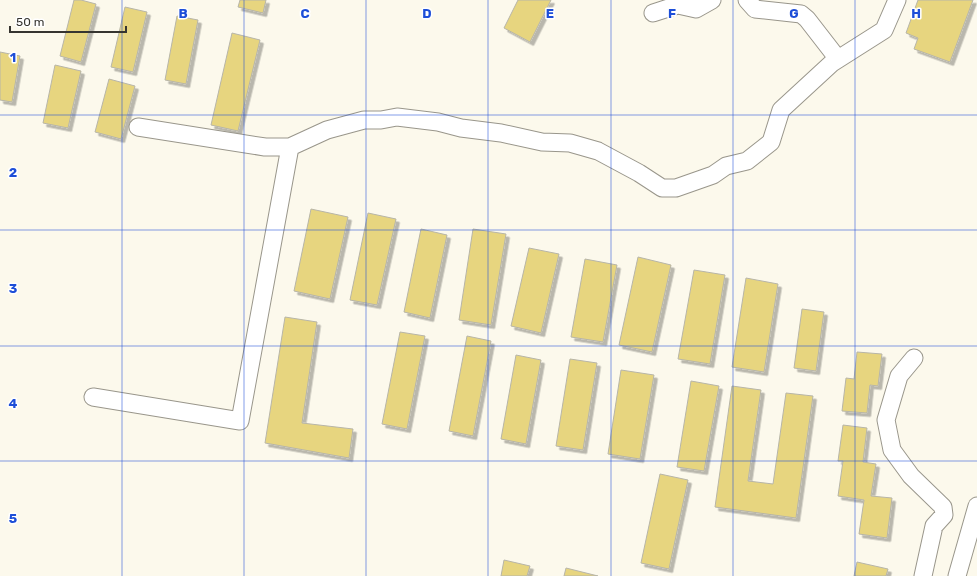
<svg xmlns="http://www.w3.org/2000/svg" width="977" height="576" viewBox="0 0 977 576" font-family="Rubik,sans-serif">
<defs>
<filter id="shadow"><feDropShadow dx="3.5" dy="3.5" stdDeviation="0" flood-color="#0004"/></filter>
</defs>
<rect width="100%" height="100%" fill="#fcf9ec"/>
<!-- building -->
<path fill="#e7d57f" stroke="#b7b5a8" filter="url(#shadow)" d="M 74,0 L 81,0 L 96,4 L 81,62 L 60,56 Z
M 240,0 L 266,0 L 263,13 L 238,7 Z
M 518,0 L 551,0 L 530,42 L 504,28 Z
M 918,0 L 973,0 L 950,62 L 914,49 L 918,38 L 906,33 Z
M 125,7 L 147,12 L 133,72 L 111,67 Z
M 177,16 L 198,20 L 186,84 L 165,80 Z
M 232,33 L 260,40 L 238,131 L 211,125 Z
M 0,52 L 20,56 L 12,102 L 0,100 Z
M 55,65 L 81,71 L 68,128 L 43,123 Z
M 109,79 L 135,86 L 121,139 L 95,132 Z
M 311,209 L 348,217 L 330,299 L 294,291 Z
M 368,213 L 396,219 L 377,305 L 350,300 Z
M 421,229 L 447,235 L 430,318 L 404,312 Z
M 473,229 L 506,234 L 491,325 L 459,320 Z
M 529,248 L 559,254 L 541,333 L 511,326 Z
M 638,257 L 671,265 L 652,352 L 619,345 Z
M 585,259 L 617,265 L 603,342 L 571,337 Z
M 694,270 L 725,275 L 710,364 L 678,359 Z
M 746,278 L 778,284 L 764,372 L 732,367 Z
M 802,309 L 824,312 L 816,371 L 794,368 Z
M 285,317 L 317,322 L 302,423 L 353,429 L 349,458 L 265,443 Z
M 400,332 L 425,336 L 407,429 L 382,424 Z
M 467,336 L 491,341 L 473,436 L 449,431 Z
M 857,352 L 882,354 L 878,386 L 870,385 L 867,413 L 842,411 L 846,378 L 854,379 Z
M 516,355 L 541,360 L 526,444 L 501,439 Z
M 570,359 L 597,363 L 583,450 L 556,446 Z
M 621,370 L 654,375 L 640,459 L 608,454 Z
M 691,381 L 719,386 L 704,471 L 677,467 Z
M 732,386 L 761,390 L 748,481 L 773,484 L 786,393 L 813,396 L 796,518 L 715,507 Z
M 843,425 L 867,428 L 863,462 L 876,464 L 871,496 L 892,498 L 887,538 L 859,534 L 864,500 L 838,496 L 843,461 L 838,461 Z
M 660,474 L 688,480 L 669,569 L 641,563 Z
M 504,560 L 530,566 L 527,576 L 501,576 Z
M 857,562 L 888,569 L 886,576 L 854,576 Z
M 566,568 L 598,576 L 564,576 Z"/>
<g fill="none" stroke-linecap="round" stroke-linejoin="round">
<!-- minor casing -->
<g stroke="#99968b" stroke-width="19">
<path id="minor" d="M 747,0 L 755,9 L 801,14 L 807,19 L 838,59
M 653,13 L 678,5 L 696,9 L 712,0
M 138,127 L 265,147 L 290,147 L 327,130 L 364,120 L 381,120 L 397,117 L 438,122 L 461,128 L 501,133 L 542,142 L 570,143 L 598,151 L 639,173 L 662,188 L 676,188 L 713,175 L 726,166 L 747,161 L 771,142 L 781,110 L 832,63 L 884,30 L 897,0
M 914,358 L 899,376 L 886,420 L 892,450 L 911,476 L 943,507 L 944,515 L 934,526 L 923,576
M 93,397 L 240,421 L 290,147
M 957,576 L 977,506"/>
</g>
<!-- minor -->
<use href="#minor" stroke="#fff" stroke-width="17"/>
</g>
<!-- grid -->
<path fill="none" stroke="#1d4ed8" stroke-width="1" stroke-opacity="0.55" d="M 122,0 L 122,576M 244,0 L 244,576M 366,0 L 366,576M 488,0 L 488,576M 611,0 L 611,576M 733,0 L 733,576M 855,0 L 855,576M 0,115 L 977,115M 0,230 L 977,230M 0,346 L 977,346M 0,461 L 977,461"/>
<g font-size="13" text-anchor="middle" font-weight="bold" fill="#1d4ed8" stroke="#fff" stroke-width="3" stroke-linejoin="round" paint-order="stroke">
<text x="183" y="18">B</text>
<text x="305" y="18">C</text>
<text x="427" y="18">D</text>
<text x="550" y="18">E</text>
<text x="672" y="18">F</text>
<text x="794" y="18">G</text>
<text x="916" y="18">H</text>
<text x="13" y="62">1</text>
<text x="13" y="177">2</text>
<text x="13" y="293">3</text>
<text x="13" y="408">4</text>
<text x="13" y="523">5</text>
</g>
<!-- scale -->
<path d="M10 26v6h116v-6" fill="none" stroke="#363530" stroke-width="2"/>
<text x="16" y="26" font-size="12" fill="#363530" stroke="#ffffff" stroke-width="3" paint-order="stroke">50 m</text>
</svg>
